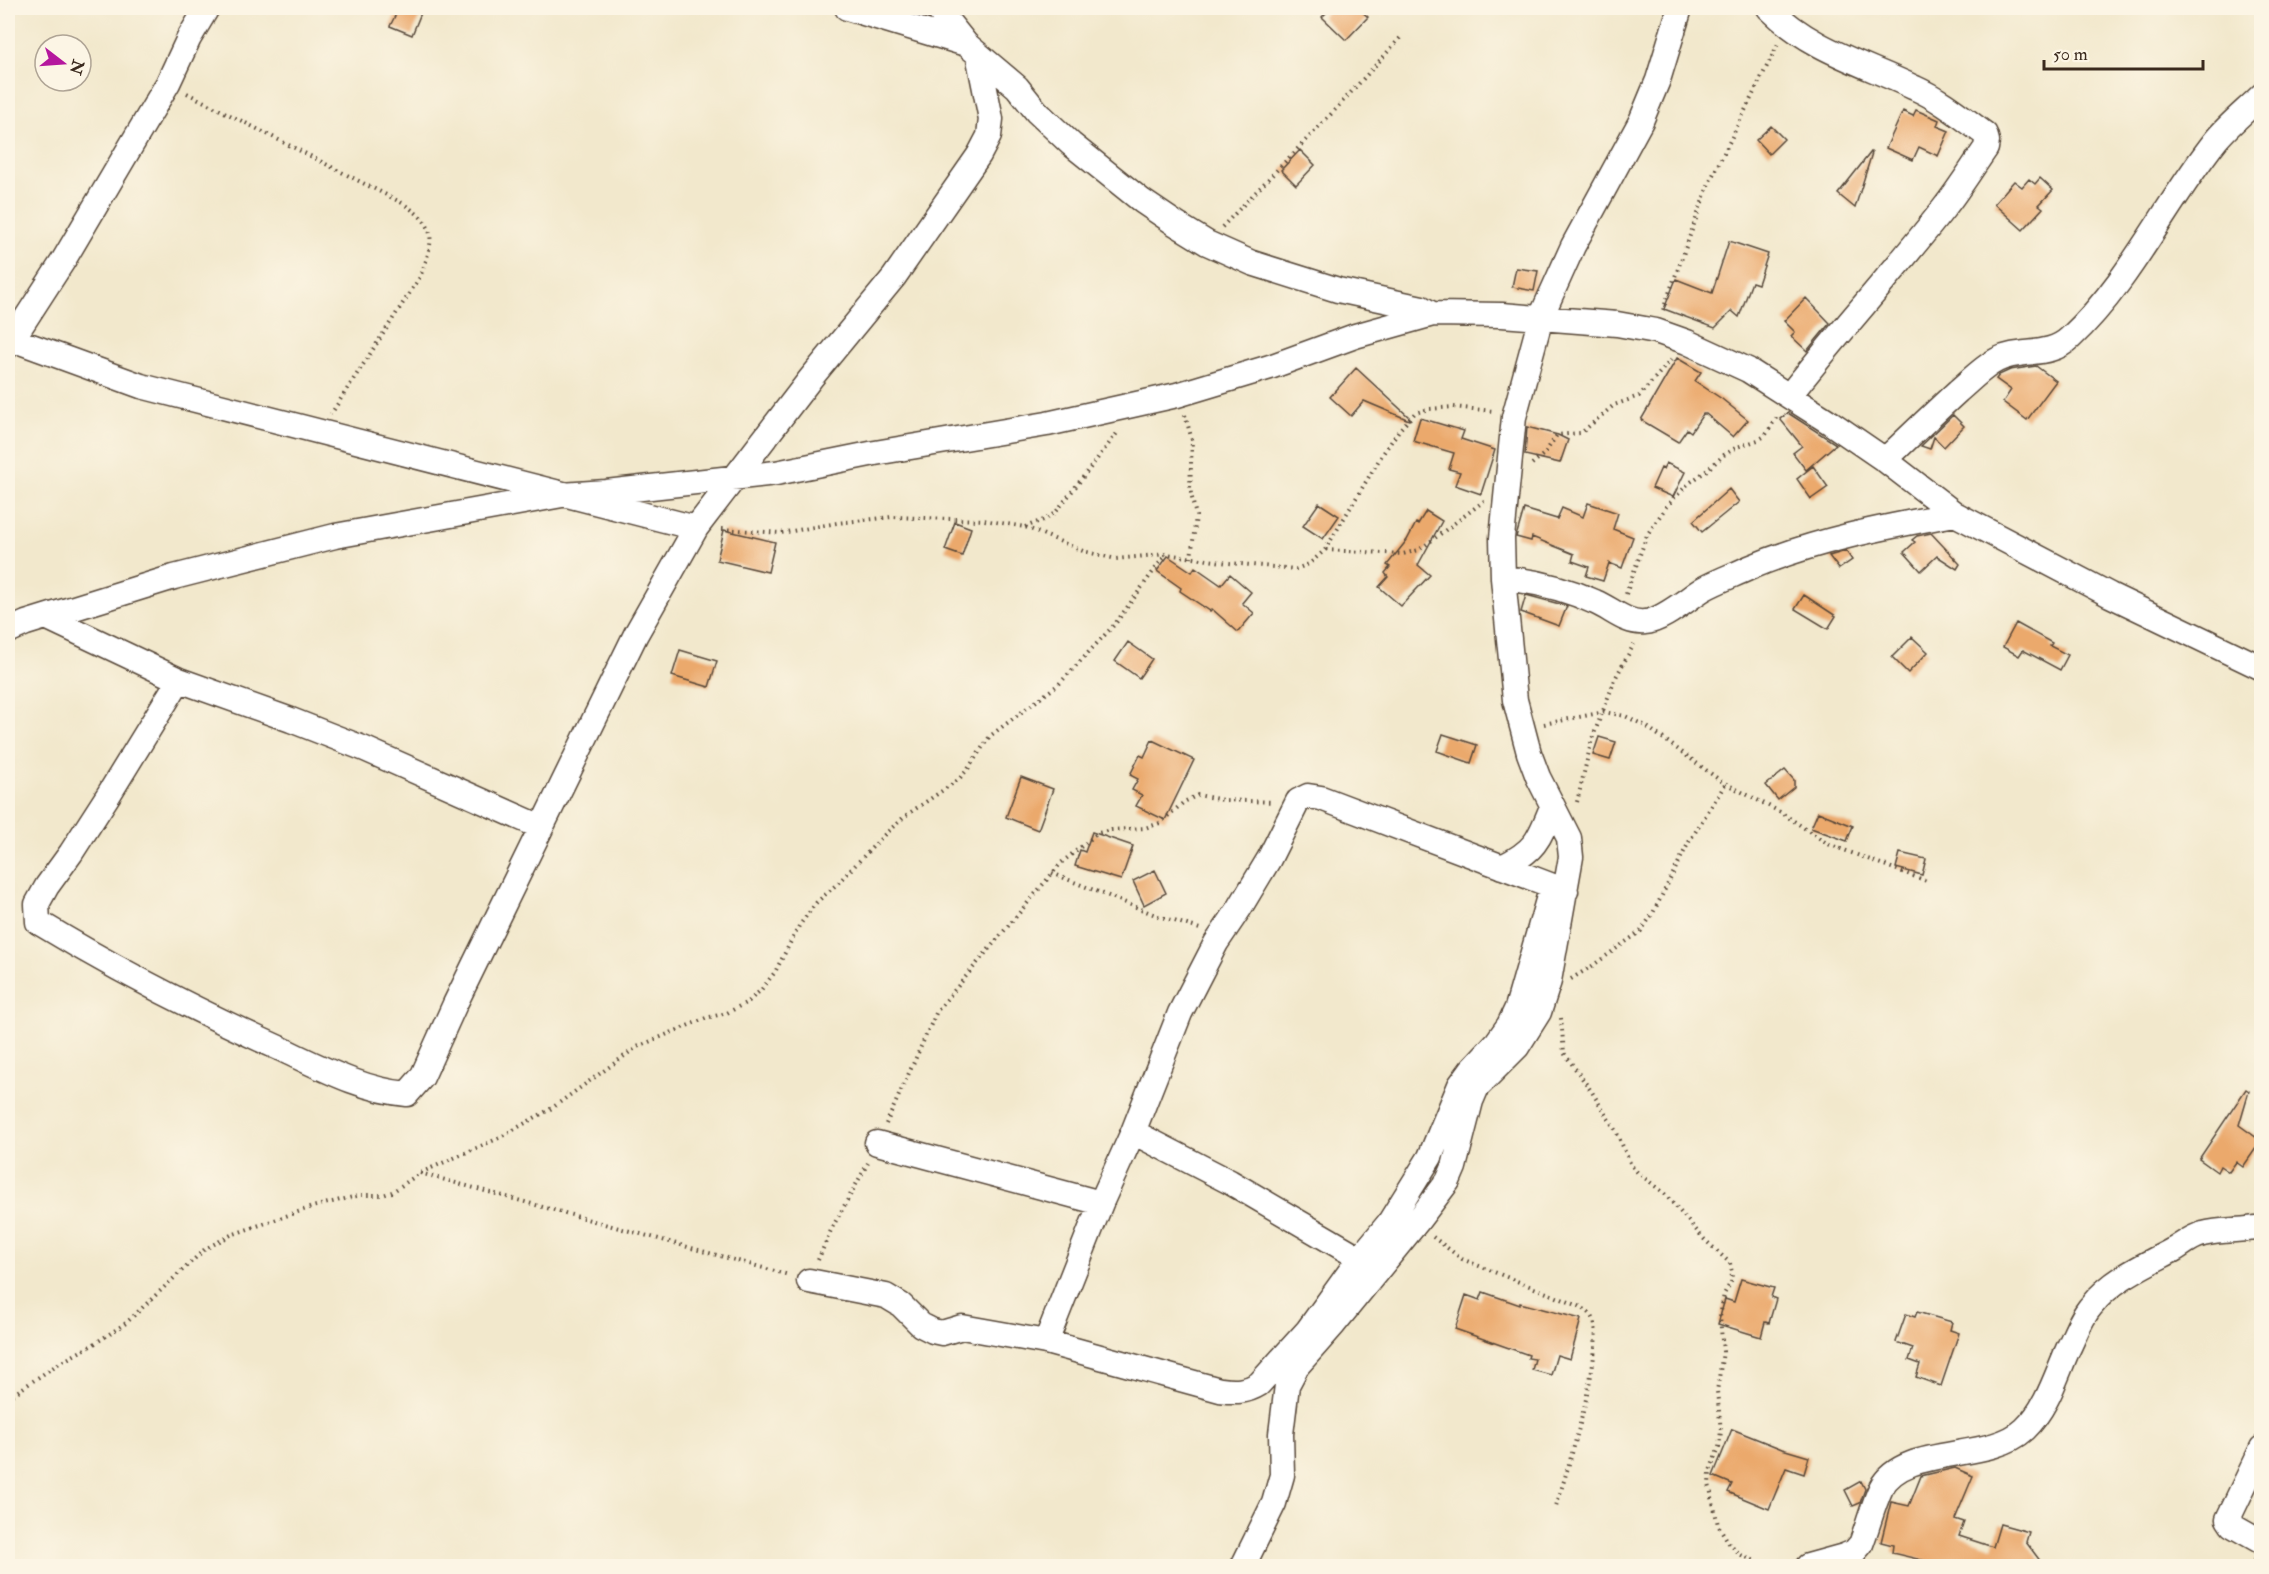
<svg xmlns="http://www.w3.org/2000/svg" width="2269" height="1574" viewBox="0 0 2269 1574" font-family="'IM FELL Double Pica',serif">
<rect width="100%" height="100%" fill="#fcf5e5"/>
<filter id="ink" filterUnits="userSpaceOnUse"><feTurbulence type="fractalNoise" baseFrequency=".0167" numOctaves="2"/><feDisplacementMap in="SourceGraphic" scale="12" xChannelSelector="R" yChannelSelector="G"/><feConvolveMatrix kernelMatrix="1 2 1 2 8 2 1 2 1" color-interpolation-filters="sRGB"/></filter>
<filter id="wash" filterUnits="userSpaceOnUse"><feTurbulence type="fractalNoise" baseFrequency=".008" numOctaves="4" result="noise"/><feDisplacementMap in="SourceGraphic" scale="24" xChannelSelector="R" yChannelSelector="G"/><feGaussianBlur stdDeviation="1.35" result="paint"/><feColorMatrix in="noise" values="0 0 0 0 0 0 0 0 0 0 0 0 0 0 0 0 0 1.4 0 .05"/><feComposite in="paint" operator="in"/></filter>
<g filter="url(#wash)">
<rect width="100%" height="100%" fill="#f2e8cc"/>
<g id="blocks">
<!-- building -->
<path fill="#eba96c" d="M 399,8 L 423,8 L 412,35 L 390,26 Z
M 1331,8 L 1358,8 L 1368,17 L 1346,40 L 1322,17 Z
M 1916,110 L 1939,120 L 1937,126 L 1949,131 L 1938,156 L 1919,147 L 1913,160 L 1886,148 L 1903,111 L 1913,116 Z
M 1771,126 L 1784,139 L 1769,154 L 1756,140 Z
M 1300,150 L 1315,165 L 1296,185 L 1281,170 Z
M 1871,152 L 1872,153 L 1855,208 L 1838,194 Z
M 2040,178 L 2053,190 L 2039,205 L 2043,208 L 2023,230 L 1994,204 L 2014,181 L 2022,187 L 2029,179 L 2035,184 Z
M 1729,241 L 1768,254 L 1758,284 L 1752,282 L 1739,317 L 1732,311 L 1715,328 L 1664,309 L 1676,279 L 1712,293 Z
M 1516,268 L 1538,271 L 1534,291 L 1512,287 Z
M 1806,298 L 1830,323 L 1807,351 L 1791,336 L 1795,332 L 1784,321 Z
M 1677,358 L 1701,372 L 1695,381 L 1722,399 L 1748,420 L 1733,437 L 1706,414 L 1703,414 L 1691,432 L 1687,429 L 1678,442 L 1641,420 Z
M 2036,366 L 2056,381 L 2027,420 L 2003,402 L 2011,390 L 1996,379 L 1999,375 L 2010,370 Z
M 1356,368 L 1410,418 L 1409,420 L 1364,401 L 1351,416 L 1330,397 Z
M 1788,413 L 1836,444 L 1806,470 L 1793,453 L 1802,446 L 1780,419 Z
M 1953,415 L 1964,426 L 1944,447 L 1934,437 L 1930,449 L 1921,446 Z
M 1420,418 L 1464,431 L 1461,439 L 1495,450 L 1481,494 L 1455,485 L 1460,472 L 1449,469 L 1454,453 L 1413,441 Z
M 1527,427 L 1558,435 L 1568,440 L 1560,463 L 1525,455 Z
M 1666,463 L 1685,472 L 1673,497 L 1652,488 L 1661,468 L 1663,469 Z
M 1813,466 L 1828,487 L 1811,499 L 1797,479 Z
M 1729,489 L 1739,502 L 1702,532 L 1693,521 Z
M 1319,503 L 1339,516 L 1323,539 L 1303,526 Z
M 1588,503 L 1618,513 L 1613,529 L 1633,537 L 1622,568 L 1609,563 L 1603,581 L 1586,576 L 1589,567 L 1572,561 L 1574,554 L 1532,537 L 1531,541 L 1516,537 L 1524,509 L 1557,519 L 1562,508 L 1583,517 Z
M 1426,511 L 1442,521 L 1418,565 L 1430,575 L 1401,606 L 1379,587 L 1388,577 L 1385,573 L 1390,567 L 1387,565 L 1407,540 L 1416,523 L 1418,524 Z
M 955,522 L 971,528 L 962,556 L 945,550 Z
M 724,530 L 775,542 L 768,572 L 717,560 Z
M 1931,533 L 1960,564 L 1957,569 L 1937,556 L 1921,571 L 1904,552 L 1915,542 L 1912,540 L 1917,536 Z
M 1846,551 L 1852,560 L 1839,569 L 1829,556 Z
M 1168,556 L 1192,572 L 1195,567 L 1221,585 L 1230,574 L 1251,592 L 1242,603 L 1254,613 L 1238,632 L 1212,609 L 1210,611 L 1180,591 L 1181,588 L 1157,571 Z
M 1526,595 L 1567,606 L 1559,626 L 1521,612 Z
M 1804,595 L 1836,616 L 1828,629 L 1795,609 Z
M 2016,623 L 2052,643 L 2050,646 L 2068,655 L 2060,670 L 2023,650 L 2019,656 L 2003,647 Z
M 1912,637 L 1928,652 L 1908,673 L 1892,657 Z
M 1128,642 L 1152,659 L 1139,678 L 1115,661 Z
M 680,650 L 717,661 L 709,687 L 672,676 Z
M 1443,734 L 1477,745 L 1471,763 L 1437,751 Z
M 1599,737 L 1616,742 L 1610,760 L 1593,755 Z
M 1152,740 L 1194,760 L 1165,820 L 1136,806 L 1142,795 L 1132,790 L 1138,779 L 1130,775 L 1140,755 L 1144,757 Z
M 1785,770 L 1794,780 L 1794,787 L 1778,800 L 1766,785 Z
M 1021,777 L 1053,789 L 1038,830 L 1006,817 Z
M 1818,812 L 1853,826 L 1847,841 L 1811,828 Z
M 1092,832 L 1133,846 L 1121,880 L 1075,866 L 1080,850 L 1085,852 Z
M 1900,853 L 1926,859 L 1922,875 L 1896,868 Z
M 1155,870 L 1166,893 L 1144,905 L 1133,881 Z
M 2246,1089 L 2249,1091 L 2239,1125 L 2261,1141 L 2243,1167 L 2236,1162 L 2229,1172 L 2220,1166 L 2217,1172 L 2199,1159 Z
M 1741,1279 L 1774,1288 L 1771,1297 L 1776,1299 L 1769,1323 L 1765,1322 L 1761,1337 L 1718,1324 L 1725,1299 L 1734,1302 Z
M 1483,1292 L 1520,1305 L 1520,1303 L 1581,1319 L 1570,1359 L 1557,1355 L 1551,1375 L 1532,1370 L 1535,1359 L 1528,1358 L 1529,1355 L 1455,1329 L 1466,1295 L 1480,1300 Z
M 1917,1312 L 1952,1322 L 1950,1330 L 1959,1333 L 1941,1386 L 1916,1377 L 1920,1364 L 1909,1360 L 1913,1348 L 1896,1342 L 1906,1314 L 1915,1317 Z
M 1732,1429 L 1782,1449 L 1809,1457 L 1804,1474 L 1786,1468 L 1769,1509 L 1728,1492 L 1732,1484 L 1713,1476 Z
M 1955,1468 L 1973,1476 L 1955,1519 L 1964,1522 L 1959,1536 L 1993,1547 L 2000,1524 L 2029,1532 L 2026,1542 L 2044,1566 L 1947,1566 L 1892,1553 L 1893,1545 L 1881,1542 L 1891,1502 L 1909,1506 L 1921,1476 Z
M 1861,1481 L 1865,1489 L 1860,1503 L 1853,1506 L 1845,1490 Z"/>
</g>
</g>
<g filter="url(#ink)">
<use href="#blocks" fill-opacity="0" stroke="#564638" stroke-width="1.5"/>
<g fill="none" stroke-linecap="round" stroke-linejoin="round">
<!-- lane casing -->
<g stroke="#564638" stroke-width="15">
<path id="lane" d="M 2258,1566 L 2262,1560"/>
</g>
<!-- street casing -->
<g stroke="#564638" stroke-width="27">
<path id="street" d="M 847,8 L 966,44
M 937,8 L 966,44 L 1017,87 L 1037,112 L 1071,144 L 1142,201 L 1176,224 L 1207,243 L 1252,263 L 1338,290 L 1422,308 L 1432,314
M 1769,8 C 1811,50 1863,63 1915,88 C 1940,99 1963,118 1985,134 L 1987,141 L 1986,148 C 1972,168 1959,189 1944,208 C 1894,272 1839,332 1789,396
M 12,339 L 141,386 L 696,528
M 8,346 L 63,261 L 168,83 L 189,38 L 207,8
M 1885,460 C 1909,437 1933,414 1958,391 C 1970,381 1983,367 1997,360 C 2021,348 2049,358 2070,338 C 2130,282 2165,204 2216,140 C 2229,124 2247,110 2262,95
M 1503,578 C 1535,581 1567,589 1595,602 C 1612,609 1626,624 1645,622 C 1662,621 1687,599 1703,589 C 1717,581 1734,575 1749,568 C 1815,540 1884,527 1955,514
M 46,617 L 179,680 L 291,720 L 365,749 L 541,827
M 8,631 L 26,623 L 174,577 L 335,536 L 562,495 L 606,492 L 776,473 L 875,453 L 1047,424 L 1177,395 L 1270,367 L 1355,336 L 1433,314 L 1502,315 L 1617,324 L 1656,331 L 1687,342 L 1748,370 L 1831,423 L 1885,460 L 1955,514 L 2110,595 L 2262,668
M 179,680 L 109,794 L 71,853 L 47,886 L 37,904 L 38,922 C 115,969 197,1011 279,1048 C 320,1067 362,1090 407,1094 L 422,1077 L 455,1004 L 636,634 L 696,528 L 811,378 L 894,277 L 979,155 L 989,136 L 991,119 L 978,54
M 1502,867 C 1535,851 1539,840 1552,807
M 1133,1132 L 1230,1182 L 1360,1258
M 877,1143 L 1101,1203
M 809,1281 L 886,1296 L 901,1305 L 921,1325 L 933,1331 L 942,1333 L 962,1327 L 1046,1342 L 1220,1390 C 1235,1392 1246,1392 1259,1384 L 1308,1330 L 1360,1258 L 1389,1223 L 1430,1157 L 1460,1085 L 1471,1070 L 1497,1042 L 1509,1025 L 1517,1008 L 1552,886
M 1046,1342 L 1101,1203 L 1133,1132 L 1180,1013 L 1216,943 L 1239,909 L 1269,859 L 1298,801 L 1308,796 L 1321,798 L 1566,891
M 2262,1448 L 2228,1519 L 2232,1525 L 2262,1542
M 1243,1566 L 1274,1503 L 1282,1475 L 1281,1434 L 1287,1385 L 1297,1366 L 1334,1324 L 1417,1222 L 1448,1181 L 1454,1167 L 1471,1101 L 1477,1087 L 1517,1047 L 1539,1012 L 1549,981 L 1571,857 L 1569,838 L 1538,777 L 1529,753 L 1515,700 L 1503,578 L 1502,538 L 1514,417 L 1541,317 L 1573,246 L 1641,121 L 1658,80 L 1680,8
M 1808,1566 L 1844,1556 L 1854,1552 L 1861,1544 C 1868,1526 1873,1505 1881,1488 C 1904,1444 1989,1463 2025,1429 C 2047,1408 2056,1376 2068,1349 C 2075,1335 2081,1317 2092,1305 C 2112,1279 2147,1264 2175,1249 C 2183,1244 2193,1236 2203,1234 C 2222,1229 2242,1231 2262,1227"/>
</g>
<!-- path -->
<path stroke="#564638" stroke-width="4" stroke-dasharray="1.5 4.5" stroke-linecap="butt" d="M 187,93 L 402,203 C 439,226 434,240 420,277 L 331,414
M 1222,227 L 1334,111 L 1402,36
M 1663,310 L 1709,183 L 1779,42
M 1185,415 L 1192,440 L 1190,489 L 1196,516 L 1191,558
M 1532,464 L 1545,453 L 1557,435 L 1581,433 L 1614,405 L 1639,396 L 1671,360
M 1025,527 L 1046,519 L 1056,512 L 1118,432
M 722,529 L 781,533 L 837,523 L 892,517 L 984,520 L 1025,527 L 1083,551 L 1116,559 L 1166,554 L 1229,563 L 1296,569 L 1309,564 L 1325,550 L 1382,455 L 1400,429 L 1415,413 L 1429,409 L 1453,407 L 1493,411
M 1326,550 L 1403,554 L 1419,550 L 1484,501
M 1626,594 L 1647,535 L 1666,507 L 1688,484 L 1706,471 L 1724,455 L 1737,447 L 1758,440 L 1765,436 L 1778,415
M 1544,724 L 1604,712 L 1625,716 L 1646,726 L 1721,781 L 1782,813 L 1828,844 L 1929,882
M 1577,802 L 1592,739 L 1616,677 L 1634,644
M 1052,873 L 1158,916 L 1200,929
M 1571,979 L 1592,966 L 1641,931 L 1653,913 L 1689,842 L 1726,783
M 1561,1018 L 1564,1053 L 1592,1092 L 1617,1133 L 1631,1165 L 1638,1173 L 1663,1192 L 1704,1239 L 1730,1263 L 1732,1273 L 1731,1282 L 1724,1294 L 1720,1317 L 1723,1352 L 1717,1391 L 1721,1431 L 1719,1447 L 1710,1471 L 1709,1484 L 1718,1525 L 1729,1543 L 1741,1555 L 1767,1566
M 886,1124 L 937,1011 L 1061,863 L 1098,833 L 1111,830 L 1145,828 L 1160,823 L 1184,802 L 1198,795 L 1223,800 L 1273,802
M 420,1173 L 789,1275
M 1433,1237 L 1462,1259 L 1579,1306 C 1584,1309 1590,1312 1593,1318 C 1606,1345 1567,1473 1556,1506
M 818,1260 L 832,1228 L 868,1163
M 8,1398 L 58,1364 L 94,1344 L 126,1323 L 205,1249 L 231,1235 L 312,1207 L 361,1195 L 383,1195 L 392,1192 L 420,1173 L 499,1138 L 552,1108 L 637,1047 L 706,1018 L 727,1013 L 749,1001 L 761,990 L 775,972 L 799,926 L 816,903 L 838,883 L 886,833 L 905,816 L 958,780 L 968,769 L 990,736 L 1059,684 L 1115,624 L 1166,554
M 8,1551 L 17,1566"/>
<!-- lane -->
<use href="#lane" stroke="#fff" stroke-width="12"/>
<!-- street -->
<use href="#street" stroke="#fff" stroke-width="24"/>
</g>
</g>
<!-- margin -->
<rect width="2269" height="1574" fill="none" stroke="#fcf5e5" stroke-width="30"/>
<!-- north arrow -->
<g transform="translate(63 63) rotate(107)"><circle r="28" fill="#fcf5e5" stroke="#afa495" stroke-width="1.5"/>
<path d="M0-4.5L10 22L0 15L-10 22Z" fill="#b5179e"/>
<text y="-9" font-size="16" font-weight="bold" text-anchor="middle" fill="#3b2a1e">N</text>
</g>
<!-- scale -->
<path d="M2044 60v9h159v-9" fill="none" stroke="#3b2a1e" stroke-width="3"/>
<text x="2053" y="60" font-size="18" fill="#3b2a1e" stroke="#fcf5e5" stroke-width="4.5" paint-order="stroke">50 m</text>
</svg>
